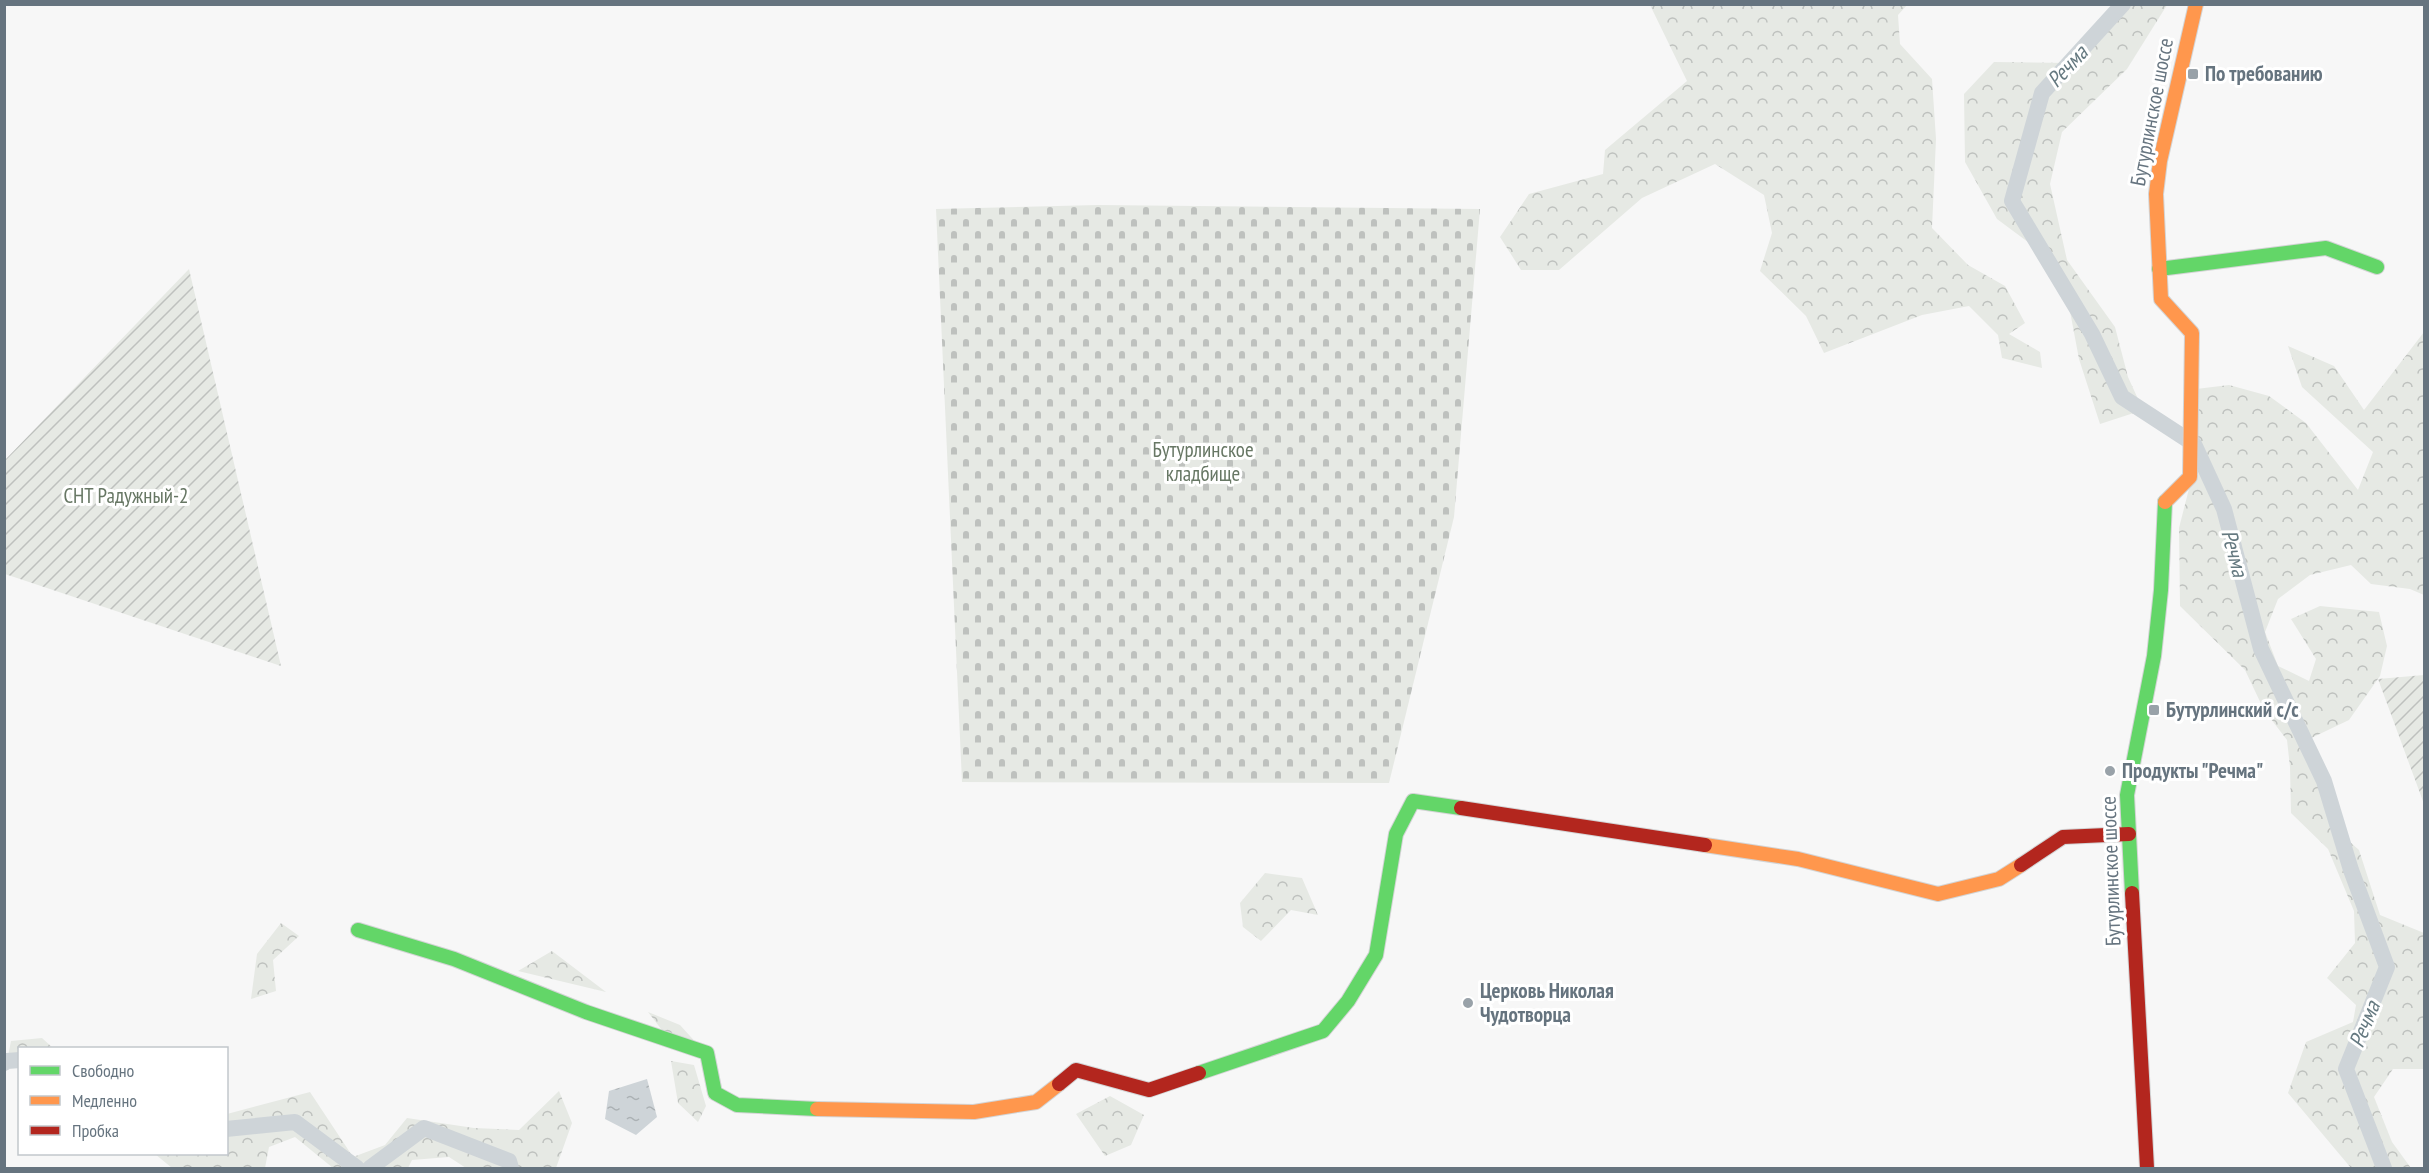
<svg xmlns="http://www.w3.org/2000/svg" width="2429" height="1173" viewBox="0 0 2429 1173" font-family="'PT Sans Narrow',sans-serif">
<defs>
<pattern id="forest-crowns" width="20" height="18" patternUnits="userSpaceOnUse" patternTransform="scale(1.5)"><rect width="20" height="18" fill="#e6e9e4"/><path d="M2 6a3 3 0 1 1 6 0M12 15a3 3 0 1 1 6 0" fill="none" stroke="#bec1be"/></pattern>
<pattern id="cemetery-stones" width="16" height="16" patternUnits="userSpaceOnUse" patternTransform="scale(1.5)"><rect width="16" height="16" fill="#e6e9e4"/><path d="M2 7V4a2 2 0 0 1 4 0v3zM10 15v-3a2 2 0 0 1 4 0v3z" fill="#bec1be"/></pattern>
<pattern id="garden-furrows" width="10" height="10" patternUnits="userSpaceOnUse" patternTransform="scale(1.5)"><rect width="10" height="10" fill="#e6e9e4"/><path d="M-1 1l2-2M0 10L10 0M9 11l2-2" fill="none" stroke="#bec1be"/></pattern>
<pattern id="water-ripples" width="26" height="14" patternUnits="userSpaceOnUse" patternTransform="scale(1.5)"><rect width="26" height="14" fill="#ced4d8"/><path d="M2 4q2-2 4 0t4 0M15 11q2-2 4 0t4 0" fill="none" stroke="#abb1b4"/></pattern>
</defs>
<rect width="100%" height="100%" fill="#f7f7f7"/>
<!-- forest -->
<path fill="url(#forest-crowns)" d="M 1650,5 L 1907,5 L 1898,15 L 1900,44 L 1932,79 L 1936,139 L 1932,228 L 1968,265 L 2005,286 L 2025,323 L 2009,334 L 2040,352 L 2042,368 L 2002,358 L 1998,335 L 1969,306 L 1922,315 L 1824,353 L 1806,316 L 1760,271 L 1772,233 L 1764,195 L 1715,164 L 1642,198 L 1559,270 L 1521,270 L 1500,237 L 1529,194 L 1603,174 L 1605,150 L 1687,81 Z
M 2123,5 L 2167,5 L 2127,69 L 2062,132 L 2050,184 L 2067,260 L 2115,327 L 2128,377 L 2143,410 L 2100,424 L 2079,359 L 2066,290 L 2044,254 L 1997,219 L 1965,162 L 1964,94 L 1994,62 L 2069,63 Z
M 2424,332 L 2424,595 L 2410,589 L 2371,584 L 2351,565 L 2310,575 L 2278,599 L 2265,632 L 2278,666 L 2309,681 L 2316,659 L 2291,619 L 2320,606 L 2379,612 L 2387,646 L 2380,676 L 2349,720 L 2305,741 L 2324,781 L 2340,833 L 2359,850 L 2380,915 L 2424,933 L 2424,1069 L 2393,1069 L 2374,1097 L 2392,1142 L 2411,1168 L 2351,1168 L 2288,1093 L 2306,1042 L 2353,1022 L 2356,1005 L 2327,978 L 2355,943 L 2354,911 L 2328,849 L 2291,813 L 2290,767 L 2287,740 L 2264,710 L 2245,670 L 2180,606 L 2179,528 L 2192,477 L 2196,389 L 2229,385 L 2269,396 L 2306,423 L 2358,490 L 2373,452 L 2302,387 L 2288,346 L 2334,366 L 2364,410 Z
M 1265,873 L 1302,878 L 1318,915 L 1291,910 L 1261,941 L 1243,927 L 1240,903 Z
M 281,923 L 299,936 L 273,960 L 276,991 L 251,999 L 257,954 Z
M 552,951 L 606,992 L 518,971 Z
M 648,1012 L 680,1025 L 700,1047 L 665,1034 Z
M 42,1038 L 53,1048 L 20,1048 L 19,1068 L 7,1061 L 11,1041 Z
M 671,1061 L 694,1065 L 706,1106 L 698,1122 L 678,1103 Z
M 559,1091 L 572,1123 L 556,1168 L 466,1168 L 449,1157 L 412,1160 L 408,1168 L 333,1168 L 295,1137 L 269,1147 L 265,1168 L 172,1168 L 155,1154 L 226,1154 L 227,1114 L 310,1092 L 353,1157 L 385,1145 L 407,1118 L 474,1128 L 519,1130 Z
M 1110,1096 L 1144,1115 L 1131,1145 L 1105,1156 L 1076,1114 Z"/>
<!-- cemetery -->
<path fill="url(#cemetery-stones)" d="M 1098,205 L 1480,209 L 1454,517 L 1389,783 L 962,782 L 936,209 Z"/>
<!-- garden -->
<path fill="url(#garden-furrows)" d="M 189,269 L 281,666 L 5,574 L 5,460 Z
M 2424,675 L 2424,804 L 2378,679 Z"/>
<!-- water -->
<path fill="url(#water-ripples)" d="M 647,1079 L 657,1117 L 636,1135 L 605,1119 L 609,1091 Z"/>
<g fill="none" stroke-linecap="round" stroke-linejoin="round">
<!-- river -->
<path stroke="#ced4d8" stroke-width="16" d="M 2123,4 L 2042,93 L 2012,201 L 2092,334 L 2122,397 L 2194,444 L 2224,509 L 2261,649 L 2324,781 L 2351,870 L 2387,967 L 2346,1069 L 2384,1168
M 4,1063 L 7,1061 L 20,1060
M 226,1129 L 295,1122 L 357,1168
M 370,1168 L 424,1128 L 509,1161 L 511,1168"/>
<!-- fast casing -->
<g stroke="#d3d4d5" stroke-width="16">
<path id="fast" d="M 2159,269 L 2326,248 L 2377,267
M 2132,893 L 2127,795 L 2154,656 L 2161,590 L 2165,502
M 358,930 L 454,959 L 586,1012 L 707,1053 L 715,1093 L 737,1105 L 817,1109
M 1199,1073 L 1323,1031 L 1348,1001 L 1376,955 L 1396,834 L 1413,801 L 1461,808"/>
</g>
<!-- slow casing -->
<g stroke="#d3d4d5" stroke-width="16">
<path id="slow" d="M 2161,299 L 2156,194 L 2160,161 L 2196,4
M 2161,299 L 2192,333 L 2190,477 L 2165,502
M 1705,845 L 1798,859 L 1938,894 L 1999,879 L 2021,865
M 817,1109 L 974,1112 L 1036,1102 L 1059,1084"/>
</g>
<!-- jam casing -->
<g stroke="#d3d4d5" stroke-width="16">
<path id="jam" d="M 1461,808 L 1705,845
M 2021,865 L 2063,837 L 2129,834
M 2132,893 L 2147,1168
M 1059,1084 L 1076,1070 L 1149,1090 L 1199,1073"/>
</g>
<!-- fast -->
<use href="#fast" stroke="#63d668" stroke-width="14"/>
<!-- slow -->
<use href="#slow" stroke="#ff974d" stroke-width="14"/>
<!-- jam -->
<use href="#jam" stroke="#b3261e" stroke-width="14"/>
</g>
<!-- markers -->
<g fill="#99a2a9" stroke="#fff" stroke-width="2">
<rect x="2187" y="68" width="12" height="12" rx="3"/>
<rect x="2148" y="704" width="12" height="12" rx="3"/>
<circle cx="2110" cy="771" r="6"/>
<circle cx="1468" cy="1003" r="6"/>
</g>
<g text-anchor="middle" stroke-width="6" stroke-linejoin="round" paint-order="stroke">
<!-- poi labels -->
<g font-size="21" font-weight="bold" fill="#66747f" stroke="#fff" text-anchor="start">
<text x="2205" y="81">По требованию</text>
<text x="2166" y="717">Бутурлинский с/с</text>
<text x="2122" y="778">Продукты "Речма"</text>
<text x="1480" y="998">Церковь Николая<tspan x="1480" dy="24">Чудотворца</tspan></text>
</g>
<!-- street labels -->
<g font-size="21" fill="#66747f" stroke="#fff">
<text transform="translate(2152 112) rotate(-79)" y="7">Бутурлинское шоссе</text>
<text transform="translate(2111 871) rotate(-92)" y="7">Бутурлинское шоссе</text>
</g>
<!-- park labels -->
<g font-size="21" fill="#677764" stroke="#fff">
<text x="1203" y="457">Бутурлинское<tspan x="1203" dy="24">кладбище</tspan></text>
<text x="126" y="503">СНТ Радужный-2</text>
</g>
<!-- water labels -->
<g font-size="22" font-style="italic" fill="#657980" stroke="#fff">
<text transform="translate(2067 66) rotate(-47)" y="8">Речма</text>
<text transform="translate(2235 553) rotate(75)" y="8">Речма</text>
<text transform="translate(2364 1024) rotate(-68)" y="8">Речма</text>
</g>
</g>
<!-- border -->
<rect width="2429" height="1173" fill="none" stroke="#66747f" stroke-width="12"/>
<!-- legend -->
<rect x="18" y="1047" width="210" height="108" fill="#ffffff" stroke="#c2c7cc" stroke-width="1.5"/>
<rect x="30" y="1066" width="30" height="9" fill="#63d668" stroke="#c2c7cc" stroke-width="1.5"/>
<text x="72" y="1077" font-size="18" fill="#66747f">Свободно</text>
<rect x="30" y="1096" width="30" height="9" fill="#ff974d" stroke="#c2c7cc" stroke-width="1.5"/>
<text x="72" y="1107" font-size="18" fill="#66747f">Медленно</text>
<rect x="30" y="1126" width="30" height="9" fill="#b3261e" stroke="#c2c7cc" stroke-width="1.5"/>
<text x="72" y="1137" font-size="18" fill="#66747f">Пробка</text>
</svg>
